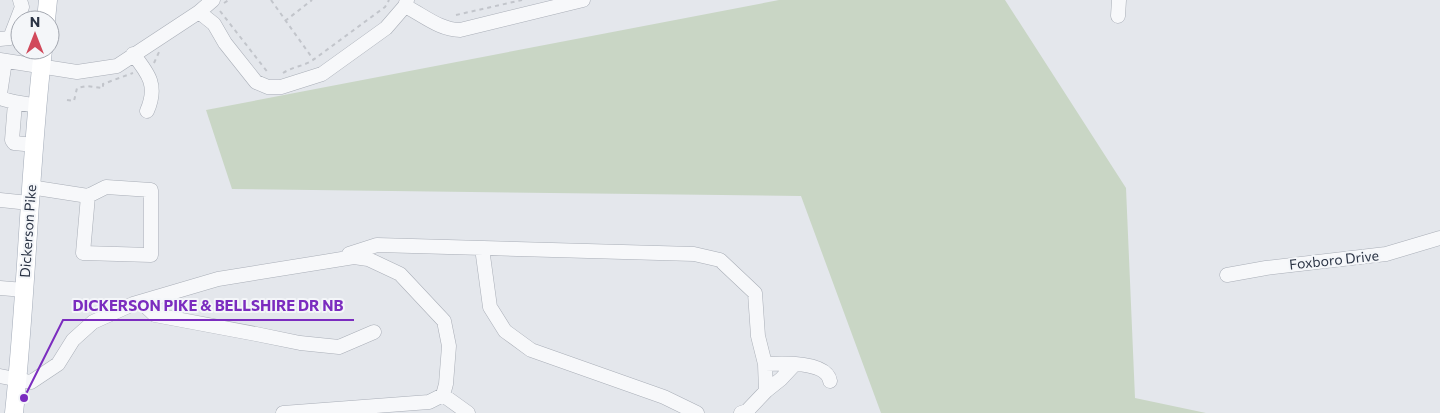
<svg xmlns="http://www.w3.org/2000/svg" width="1440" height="413" viewBox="0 0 1440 413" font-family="Commissioner,sans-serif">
<rect width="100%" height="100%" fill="#e4e7ec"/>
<!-- green -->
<path fill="#c9d6c5" d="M 779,0 L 1005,0 L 1126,188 L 1135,398 L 1206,413 L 881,413 L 801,196 L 232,189 L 206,110 Z"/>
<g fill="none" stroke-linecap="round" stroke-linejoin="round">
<!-- minor casing -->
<g stroke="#a9aeb7" stroke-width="15">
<path id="minor" d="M 405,6 C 423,15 440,30 460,30 L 583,0
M 199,12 L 213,0
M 1118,16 L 1119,0
M 0,39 L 10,38 L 22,7 L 20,0
M 133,54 C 149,74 158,86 147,111
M 0,60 L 77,72 L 117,66 L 199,12 L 214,24 L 225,43 L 256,82 L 268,87 L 281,87 L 322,74 L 386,28 L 405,6 L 407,0
M 5,61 L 0,94 L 3,99 L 14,102 L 38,106
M 15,103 L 12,140 L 14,143 L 35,145
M 30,187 L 88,196 L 83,253 L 151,255 L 151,190 L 106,187 L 88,196
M 0,200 L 29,203
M 482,248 L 490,307 L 505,331 L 531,350 L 664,397 L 697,413
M 349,254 L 377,245 L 694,254 L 720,260 L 755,293 L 758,336 L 765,364 L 766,391 L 747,411 L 741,413
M 1227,275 L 1266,268 L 1386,254 L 1440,238
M 0,288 L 24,290
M 141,302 L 155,315 L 256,334 L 300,343 L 339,347 L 374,332
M 765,364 C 781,363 827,361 830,381
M 0,376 L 31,382 L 58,364 L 73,340 L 93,322 L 133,304 L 218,279 L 354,257 L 368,259 L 400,274 L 444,321 L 449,346 L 446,384 L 443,395 L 429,402 L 283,413
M 766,391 L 781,379 L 795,364
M 443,395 L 468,413"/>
</g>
<!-- major casing -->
<g stroke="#a3abb8" stroke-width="19">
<path id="major" d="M 46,20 L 48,0
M 14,413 C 27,292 29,171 43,50"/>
</g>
<!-- path -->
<path stroke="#c2c5cb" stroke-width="2" stroke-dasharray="4 4" stroke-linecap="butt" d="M 271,0 L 313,59
M 224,3 L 229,0
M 220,11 L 269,74
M 456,15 L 522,0
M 285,21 L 312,0
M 154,63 L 159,52
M 283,73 C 292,67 304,66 313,60 L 385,7 L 389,0
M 67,100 L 74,101 L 77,88 L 87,86 L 103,88 L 103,84 L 133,73"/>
<!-- minor -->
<use href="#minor" stroke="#f7f8fa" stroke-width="14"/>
<!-- major -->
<use href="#major" stroke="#fff" stroke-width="18"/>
</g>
<g text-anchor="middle" stroke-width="4" stroke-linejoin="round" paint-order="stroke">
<!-- street labels -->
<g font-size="14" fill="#2b3445" stroke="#f4f6f9">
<text transform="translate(28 231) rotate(-86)" y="5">Dickerson Pike</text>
<text transform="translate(1334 260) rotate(-6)" y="5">Foxboro Drive</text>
</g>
</g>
<!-- callouts -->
<path fill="none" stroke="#7b2cbf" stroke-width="2" d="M24 398L63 320H354"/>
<circle fill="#7b2cbf" stroke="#f4f6f9" stroke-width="2" cx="24" cy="398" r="5"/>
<g font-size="15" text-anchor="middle" font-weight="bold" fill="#7b2cbf" stroke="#f4f6f9" stroke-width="4" stroke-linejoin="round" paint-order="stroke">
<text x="208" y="311">DICKERSON PIKE &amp; BELLSHIRE DR NB</text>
</g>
<!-- north arrow -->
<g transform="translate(35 35)"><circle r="24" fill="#f4f6f9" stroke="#a4a8b1"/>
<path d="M0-4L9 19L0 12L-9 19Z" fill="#d1495b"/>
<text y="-8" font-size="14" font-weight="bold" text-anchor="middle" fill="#2b3445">N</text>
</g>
</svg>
